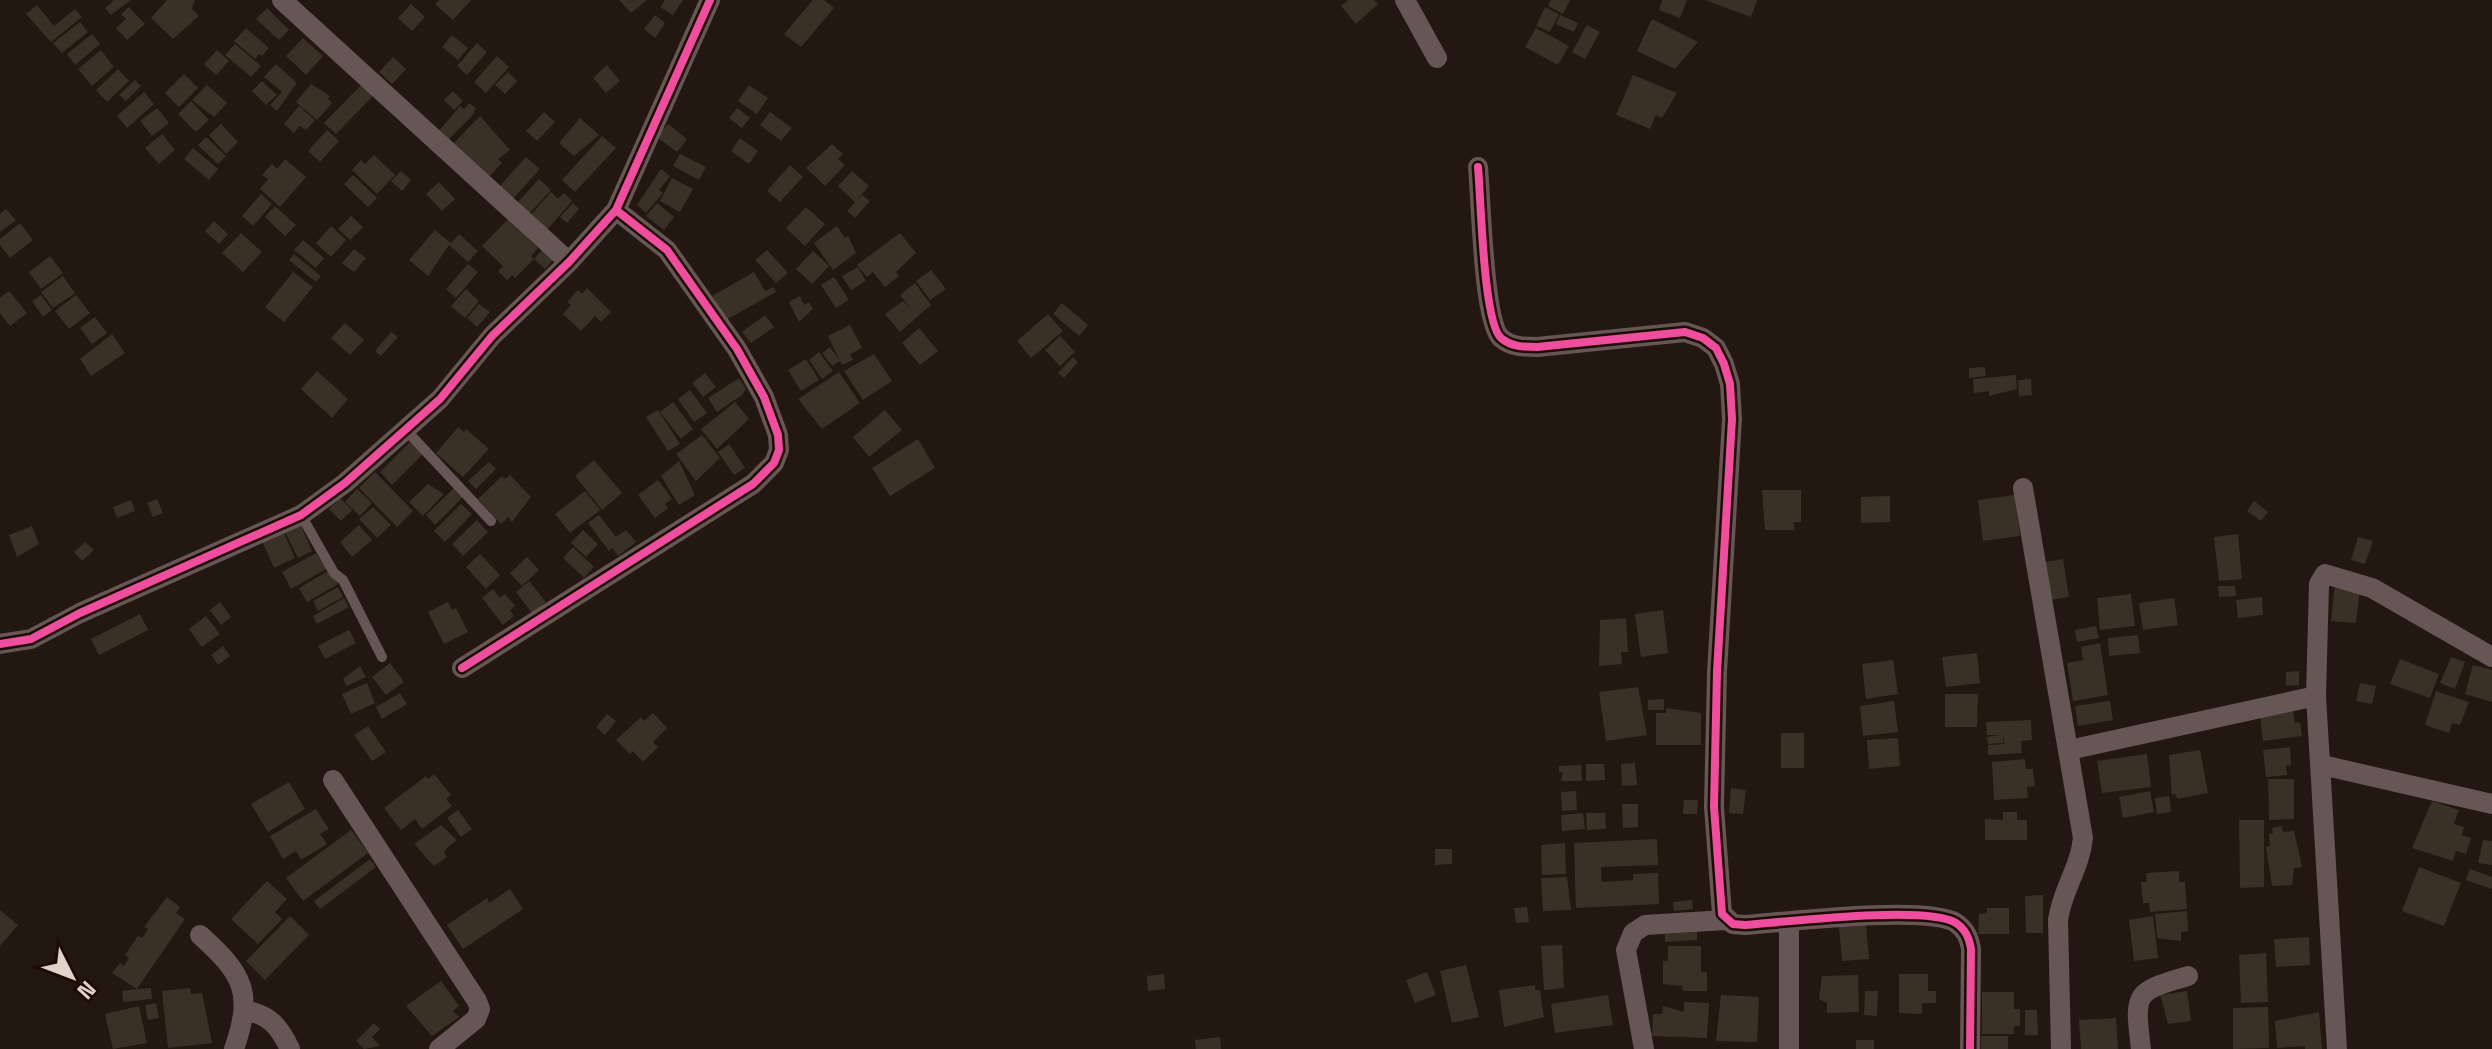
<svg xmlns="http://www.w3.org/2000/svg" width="2492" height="1049" viewBox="0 0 2492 1049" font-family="'Space Grotesk',sans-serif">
<rect width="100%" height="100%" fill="#221711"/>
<!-- building -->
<path fill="#3a3126" d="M 114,0 L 131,0 L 111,15 L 105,8 Z
M 167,0 L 195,0 L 192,9 L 199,16 L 173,39 L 151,18 Z
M 439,0 L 471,0 L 453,20 L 435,4 Z
M 619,0 L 647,0 L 631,13 Z
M 665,0 L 683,0 L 673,15 L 660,7 Z
M 813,0 L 824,0 L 834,8 L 801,47 L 784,34 Z
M 1348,0 L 1374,0 L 1378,4 L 1356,24 L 1341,6 Z
M 1551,0 L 1570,0 L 1563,14 L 1548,6 Z
M 1662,0 L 1687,0 L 1680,18 L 1659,10 Z
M 1705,0 L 1757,0 L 1751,17 Z
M 411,4 L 425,17 L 412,31 L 398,18 Z
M 37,5 L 54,26 L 75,9 L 82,17 L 51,42 L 26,14 Z
M 129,7 L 145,24 L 127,40 L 116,28 L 126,19 L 121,14 Z
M 1545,7 L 1559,14 L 1550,32 L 1536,26 Z
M 267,8 L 289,30 L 279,40 L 256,19 Z
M 655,15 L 665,23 L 655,38 L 644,29 Z
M 1560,15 L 1578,23 L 1574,32 L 1556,24 Z
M 1652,19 L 1698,42 L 1675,69 L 1637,51 Z
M 80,22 L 88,32 L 62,53 L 53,43 Z
M 1587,25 L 1600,32 L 1585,59 L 1572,52 Z
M 246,28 L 269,48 L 262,56 L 259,54 L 255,59 L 234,41 Z
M 1536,28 L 1569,46 L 1558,65 L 1525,47 Z
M 92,34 L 100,44 L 75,65 L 67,54 Z
M 452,35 L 468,48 L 458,60 L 442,47 Z
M 303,38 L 323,56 L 306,75 L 286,56 Z
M 477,43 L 487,52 L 467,75 L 457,66 Z
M 235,44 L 261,66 L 251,77 L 225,55 Z
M 101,50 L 114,67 L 92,86 L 78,69 Z
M 217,50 L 229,61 L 216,75 L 204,64 Z
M 497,56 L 509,67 L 486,93 L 474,82 Z
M 393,57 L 406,69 L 392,84 L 379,72 Z
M 276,64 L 297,83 L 277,111 L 270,105 L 282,92 L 264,77 Z
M 607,65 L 620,81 L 606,93 L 593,78 Z
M 118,69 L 129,81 L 107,102 L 96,90 Z
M 508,72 L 517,81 L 505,94 L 495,85 Z
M 184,74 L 198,88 L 179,107 L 165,93 Z
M 1633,75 L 1677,93 L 1662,118 L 1656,115 L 1650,129 L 1616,115 Z
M 135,80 L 141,86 L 126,101 L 119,95 Z
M 262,81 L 277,95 L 266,105 L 252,91 Z
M 311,84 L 330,96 L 328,99 L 332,103 L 317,120 L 296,102 Z
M 362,84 L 374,95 L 336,134 L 324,123 Z
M 207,85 L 227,103 L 214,117 L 192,100 Z
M 749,85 L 768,98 L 757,114 L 738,101 Z
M 453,91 L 463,101 L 454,110 L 444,100 Z
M 144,92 L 154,104 L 127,128 L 117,116 Z
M 191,101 L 209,120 L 196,132 L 178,114 Z
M 469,103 L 476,108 L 472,116 L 448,140 L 438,132 L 460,106 L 464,109 Z
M 299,106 L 315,120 L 306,130 L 300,126 L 294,133 L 284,124 Z
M 157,108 L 169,123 L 152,136 L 140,121 Z
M 737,108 L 750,118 L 742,128 L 729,118 Z
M 544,112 L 555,122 L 537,141 L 526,131 Z
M 770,112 L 792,128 L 781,141 L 760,125 Z
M 480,116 L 510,150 L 498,159 L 502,163 L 486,180 L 454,143 Z
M 580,118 L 599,135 L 574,156 L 559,143 Z
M 221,124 L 238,142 L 226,154 L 209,135 Z
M 668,124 L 687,139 L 677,152 L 657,137 Z
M 327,130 L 339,141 L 320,162 L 308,151 Z
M 162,134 L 175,150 L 159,164 L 145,148 Z
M 602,136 L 616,148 L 575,192 L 562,180 Z
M 206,137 L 226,156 L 218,164 L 198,145 Z
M 740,138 L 758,151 L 749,164 L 731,151 Z
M 832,144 L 843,154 L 838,159 L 845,165 L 825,186 L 806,168 Z
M 193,148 L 218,169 L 209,180 L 184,159 Z
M 680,154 L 706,167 L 699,180 L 673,166 Z
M 374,155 L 395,175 L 377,194 L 352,170 L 361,160 L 365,164 Z
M 526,157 L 540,169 L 511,201 L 497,189 Z
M 285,159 L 306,177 L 280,207 L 260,189 L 268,179 L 262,175 L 272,164 L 277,169 Z
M 790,165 L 803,177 L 780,202 L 767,191 Z
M 661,169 L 670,176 L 659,190 L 663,193 L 646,213 L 637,205 Z
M 401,171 L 411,180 L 402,191 L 391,181 Z
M 852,171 L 869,186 L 855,202 L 838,186 Z
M 353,175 L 377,198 L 368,207 L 344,184 Z
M 672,178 L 693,189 L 680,212 L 660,201 Z
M 539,179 L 551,190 L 527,216 L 515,205 Z
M 439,182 L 455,199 L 442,211 L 426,194 Z
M 551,192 L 558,199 L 564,193 L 572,201 L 545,232 L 529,217 Z
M 261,194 L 272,204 L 253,226 L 242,216 Z
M 862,195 L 870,201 L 855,218 L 847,211 Z
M 573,203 L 579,209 L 567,223 L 560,217 Z
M 657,203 L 674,217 L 664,230 L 646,216 Z
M 275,206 L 296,225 L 285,236 L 265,217 Z
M 806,207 L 825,224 L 805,246 L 786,228 Z
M 6,209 L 16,220 L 0,232 L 0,214 Z
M 351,216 L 363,227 L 350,240 L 338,229 Z
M 508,219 L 538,248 L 531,256 L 534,259 L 542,250 L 553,260 L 545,269 L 534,259 L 515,278 L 512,275 L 507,280 L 498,271 L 503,266 L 482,246 Z
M 214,221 L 228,234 L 219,244 L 205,231 Z
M 20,223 L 33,240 L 10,258 L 0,245 L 0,239 Z
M 331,226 L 346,240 L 331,257 L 316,243 Z
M 837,226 L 845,238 L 848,236 L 856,253 L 833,270 L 814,243 Z
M 435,230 L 451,243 L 459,234 L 478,251 L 468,262 L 449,245 L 428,276 L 409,260 Z
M 241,233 L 262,252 L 243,272 L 222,253 Z
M 900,233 L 916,253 L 896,272 L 899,276 L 885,287 L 873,272 L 867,277 L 857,265 Z
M 303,240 L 324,258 L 316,268 L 294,250 Z
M 354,249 L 366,258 L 354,272 L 342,263 Z
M 767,250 L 788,273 L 776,283 L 755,260 Z
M 813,251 L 829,266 L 812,284 L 796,269 Z
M 294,254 L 321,276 L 316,282 L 289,260 Z
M 50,256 L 63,273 L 41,289 L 29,272 Z
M 468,264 L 478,272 L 456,298 L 446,289 Z
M 858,267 L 866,281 L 851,290 L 842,276 Z
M 931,270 L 946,289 L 930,300 L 916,281 Z
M 293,272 L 313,287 L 284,322 L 265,307 Z
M 754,272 L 765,291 L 774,287 L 776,292 L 726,320 L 712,296 Z
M 63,276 L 75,293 L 53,308 L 41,292 Z
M 834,277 L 849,300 L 836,308 L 821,285 Z
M 915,283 L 931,305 L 900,332 L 885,314 L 903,301 L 911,309 L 900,295 Z
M 587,288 L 611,312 L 601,322 L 595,316 L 581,331 L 563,314 L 571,305 L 567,302 L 578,290 L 582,294 Z
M 466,289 L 479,301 L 465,318 L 451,306 Z
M 9,291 L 27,313 L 10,326 L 0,313 L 0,298 Z
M 41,295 L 52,310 L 43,317 L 32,301 Z
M 76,295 L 90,313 L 69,329 L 55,311 Z
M 800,296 L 804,305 L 809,302 L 813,309 L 799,322 L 789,302 Z
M 1062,303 L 1088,325 L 1079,336 L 1053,314 Z
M 479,304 L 490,312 L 477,327 L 467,318 Z
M 1048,314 L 1063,331 L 1031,358 L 1017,341 Z
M 765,315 L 774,327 L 751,343 L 742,332 Z
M 95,317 L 107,333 L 92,344 L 80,328 Z
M 345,323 L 364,340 L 350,355 L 331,338 Z
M 850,325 L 862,348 L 850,354 L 853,360 L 842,365 L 828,336 Z
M 919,328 L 938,351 L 920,365 L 902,343 Z
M 391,332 L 398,337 L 381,356 L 375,351 Z
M 112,334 L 125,353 L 91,376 L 80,359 Z
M 1060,336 L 1075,352 L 1060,366 L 1045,350 Z
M 830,347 L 840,361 L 832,366 L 822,353 Z
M 819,352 L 833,371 L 822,379 L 809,360 Z
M 874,354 L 892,381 L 863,400 L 844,371 Z
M 1073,357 L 1078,362 L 1064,378 L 1058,373 Z
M 806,359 L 819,380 L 801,391 L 788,370 Z
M 1985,367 L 1986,376 L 1969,378 L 1969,368 Z
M 317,371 L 348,399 L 332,418 L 301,389 Z
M 839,372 L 860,403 L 822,429 L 798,399 Z
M 705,373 L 716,387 L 703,397 L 692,383 Z
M 2016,375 L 2017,389 L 1989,396 L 1989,391 L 1974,393 L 1973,379 Z
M 739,378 L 746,389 L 742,395 L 717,412 L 708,398 Z
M 2031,379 L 2032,395 L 2019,396 L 2018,380 Z
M 690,390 L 707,413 L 694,422 L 678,399 Z
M 673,402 L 693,429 L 681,439 L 660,412 Z
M 735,402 L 749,419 L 717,449 L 701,429 Z
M 658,410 L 680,444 L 668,451 L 646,417 Z
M 885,410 L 902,430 L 869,457 L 853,437 Z
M 458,427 L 464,432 L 466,429 L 489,449 L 463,477 L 436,453 Z
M 702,435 L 720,458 L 696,481 L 676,454 Z
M 918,439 L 935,468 L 890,496 L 872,468 Z
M 410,442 L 423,454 L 392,485 L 380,472 Z
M 729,444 L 745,468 L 734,475 L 718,452 Z
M 594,460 L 622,493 L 602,510 L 575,476 Z
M 679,461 L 695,495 L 679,505 L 661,476 Z
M 489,462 L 496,469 L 476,489 L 468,481 Z
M 375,472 L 413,511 L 397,527 L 359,488 Z
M 510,475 L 531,497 L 512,522 L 508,517 L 501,524 L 478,499 L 502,476 L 505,479 Z
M 658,480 L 672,499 L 665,504 L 668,508 L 655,518 L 638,495 Z
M 428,484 L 444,494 L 423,516 L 409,502 Z
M 454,488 L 463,497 L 435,525 L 426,515 Z
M 357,489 L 372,503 L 360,516 L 345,502 Z
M 1762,490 L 1801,490 L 1801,522 L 1794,522 L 1794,530 L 1765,530 Z
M 585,491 L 600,510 L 570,533 L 555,514 Z
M 2015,495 L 2020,536 L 1983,541 L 1978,500 Z
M 1890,496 L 1890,522 L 1861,523 L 1861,497 Z
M 340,498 L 352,510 L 341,521 L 329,509 Z
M 157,499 L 163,513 L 153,517 L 147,503 Z
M 131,500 L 135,511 L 117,518 L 113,507 Z
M 2254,501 L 2268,512 L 2261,521 L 2247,511 Z
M 461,504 L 472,514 L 445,542 L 434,531 Z
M 373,507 L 391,525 L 377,538 L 359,519 Z
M 599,515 L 616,537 L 626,530 L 636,542 L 618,556 L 612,548 L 609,551 L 588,523 Z
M 477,520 L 488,532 L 463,556 L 452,544 Z
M 299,521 L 312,551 L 298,558 L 284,530 Z
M 359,525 L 372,540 L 352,557 L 340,542 Z
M 32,526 L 39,544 L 17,557 L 9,535 Z
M 583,530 L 598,544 L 586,557 L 571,543 Z
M 283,531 L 295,558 L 274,568 L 262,541 Z
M 2238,534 L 2242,579 L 2219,581 L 2214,537 Z
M 2358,537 L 2373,541 L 2365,564 L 2351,560 Z
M 85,542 L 94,550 L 82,561 L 74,552 Z
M 573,547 L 594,567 L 584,578 L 563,558 Z
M 316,553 L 326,569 L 291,589 L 282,572 Z
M 480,554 L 500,575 L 486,589 L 466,567 Z
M 527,557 L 539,570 L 522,586 L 510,573 Z
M 2063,559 L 2069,597 L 2050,600 L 2045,562 Z
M 330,570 L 338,584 L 307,602 L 299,588 Z
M 529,581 L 546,602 L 532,613 L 516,592 Z
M 2335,585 L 2360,588 L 2356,623 L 2331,621 Z
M 2218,586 L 2235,586 L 2236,596 L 2219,597 Z
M 338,587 L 343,597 L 318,611 L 313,601 Z
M 493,589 L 500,598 L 505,594 L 515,606 L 510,610 L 514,616 L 503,625 L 482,598 Z
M 2131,594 L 2135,626 L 2100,630 L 2097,598 Z
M 2262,597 L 2263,615 L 2238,618 L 2236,600 Z
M 344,598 L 349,607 L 317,624 L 313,616 Z
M 2174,598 L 2178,625 L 2143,630 L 2139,603 Z
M 220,602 L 231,617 L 221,625 L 210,610 Z
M 448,602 L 452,610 L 456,608 L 468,632 L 444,644 L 428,612 Z
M 1663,610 L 1668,653 L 1641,657 L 1635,614 Z
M 140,614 L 148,630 L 99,655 L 91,639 Z
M 206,616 L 220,634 L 202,647 L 189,629 Z
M 1626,618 L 1628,652 L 1621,652 L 1622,664 L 1599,666 L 1600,620 Z
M 2096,626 L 2099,638 L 2077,642 L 2075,630 Z
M 349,630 L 356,643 L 325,659 L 318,646 Z
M 2138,635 L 2140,653 L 2109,656 L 2108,638 Z
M 2100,643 L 2108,695 L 2073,701 L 2067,663 L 2083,660 L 2081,647 Z
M 223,646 L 230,656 L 218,665 L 211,655 Z
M 1977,653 L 1980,683 L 1946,687 L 1942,657 Z
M 2451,657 L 2465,662 L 2455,689 L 2440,683 Z
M 2400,659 L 2439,674 L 2430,698 L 2390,684 Z
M 1893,660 L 1898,694 L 1866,699 L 1862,664 Z
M 390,663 L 404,682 L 386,695 L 372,677 Z
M 2473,665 L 2492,670 L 2492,702 L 2465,694 Z
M 360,666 L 366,677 L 347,686 L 343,679 Z
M 2299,671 L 2299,685 L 2286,686 L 2286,672 Z
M 367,683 L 375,703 L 351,714 L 342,694 Z
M 2360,683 L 2376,686 L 2372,704 L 2356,701 Z
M 1638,687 L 1647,735 L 1606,741 L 1599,692 Z
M 2436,691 L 2469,702 L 2460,725 L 2452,723 L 2449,733 L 2425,725 Z
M 400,693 L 407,704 L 382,719 L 376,707 Z
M 1945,694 L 1978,694 L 1977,727 L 1945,727 Z
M 1664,699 L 1664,710 L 1648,710 L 1648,700 Z
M 1894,701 L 1898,732 L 1863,736 L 1860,706 Z
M 2110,701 L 2113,720 L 2078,726 L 2075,706 Z
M 1666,708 L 1701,713 L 1701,745 L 1656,745 L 1656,713 L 1666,713 Z
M 2293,711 L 2295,723 L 2300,722 L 2302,736 L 2263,741 L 2260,715 Z
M 653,713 L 667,728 L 653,742 L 658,747 L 643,762 L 633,751 L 630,754 L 616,740 L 641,717 L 644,721 Z
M 607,714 L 616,721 L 605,735 L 596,727 Z
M 2031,720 L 2032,740 L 2021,741 L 2022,753 L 1988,755 L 1988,745 L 2004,744 L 2003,734 L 2003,743 L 1988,744 L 1987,737 L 1999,735 L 1987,735 L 1986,722 Z
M 368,726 L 386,752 L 372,761 L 354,735 Z
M 1781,733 L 1804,733 L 1804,768 L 1781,768 Z
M 1898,738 L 1900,766 L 1869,769 L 1867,740 Z
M 2290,747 L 2291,765 L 2286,766 L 2287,775 L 2266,777 L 2263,750 Z
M 2200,750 L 2208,793 L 2177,799 L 2176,794 L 2172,795 L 2169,755 Z
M 2147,754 L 2151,787 L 2102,793 L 2097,761 Z
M 2025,759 L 2026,769 L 2033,769 L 2035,786 L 2027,787 L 2028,798 L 1994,800 L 1992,762 Z
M 1635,763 L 1637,785 L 1622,786 L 1621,764 Z
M 1586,764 L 1604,764 L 1605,780 L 1586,781 Z
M 1581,765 L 1582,781 L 1561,781 L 1563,772 L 1559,772 L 1559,766 Z
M 434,774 L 451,795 L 446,799 L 452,806 L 422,829 L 415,819 L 401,830 L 384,808 L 426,776 L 428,779 Z
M 2268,779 L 2294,779 L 2294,819 L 2269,820 Z
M 289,782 L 305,809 L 268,832 L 251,804 Z
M 1731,788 L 1746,790 L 1743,814 L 1729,813 Z
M 1576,791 L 1577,810 L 1562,811 L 1561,792 Z
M 2150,791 L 2154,812 L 2123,818 L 2119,797 Z
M 2169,796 L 2171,812 L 2157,814 L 2155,798 Z
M 1684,800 L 1698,800 L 1697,814 L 1683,814 Z
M 2432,801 L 2459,810 L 2454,824 L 2464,827 L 2462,835 L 2471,838 L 2466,854 L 2456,851 L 2453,861 L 2412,848 Z
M 1622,804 L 1638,804 L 1638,827 L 1623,828 Z
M 316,809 L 329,829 L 320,834 L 327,844 L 301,860 L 296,851 L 283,859 L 270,836 Z
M 458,810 L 472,829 L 461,837 L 447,818 Z
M 2003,812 L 2017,812 L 2017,820 L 2027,820 L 2027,840 L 1985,840 L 1985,819 L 2003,820 Z
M 1583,813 L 1585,829 L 1562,831 L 1561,815 Z
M 1586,813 L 1605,813 L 1606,829 L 1587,830 Z
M 2239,820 L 2264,820 L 2264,887 L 2240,888 Z
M 441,825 L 457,840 L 448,847 L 444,853 L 447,857 L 434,866 L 414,844 Z
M 2282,826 L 2283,832 L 2294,831 L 2302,867 L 2294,868 L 2292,885 L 2272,886 L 2266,847 L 2270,846 L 2269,834 L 2273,833 L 2272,828 Z
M 351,830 L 368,853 L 303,901 L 286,878 Z
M 1657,839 L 1658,865 L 1601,867 L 1602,882 L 1633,880 L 1633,874 L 1658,873 L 1659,904 L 1576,908 L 1574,843 Z
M 2483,840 L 2492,841 L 2492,865 L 2478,863 Z
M 1565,843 L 1566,874 L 1542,875 L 1541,845 Z
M 1435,849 L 1452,849 L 1452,864 L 1435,865 Z
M 370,859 L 376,867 L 320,909 L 314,901 Z
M 2419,867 L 2461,883 L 2444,926 L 2402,911 Z
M 2470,869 L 2492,877 L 2492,889 L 2466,880 Z
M 2179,871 L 2179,882 L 2185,882 L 2187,909 L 2150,912 L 2149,903 L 2143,903 L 2141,882 L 2147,882 L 2146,873 Z
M 1567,877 L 1571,910 L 1543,911 L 1541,878 Z
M 267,881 L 287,899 L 275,912 L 282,919 L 258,944 L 231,919 Z
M 510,889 L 523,909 L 463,949 L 447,925 L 487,898 L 489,903 Z
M 2043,895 L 2043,933 L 2026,933 L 2025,896 Z
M 167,897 L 180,907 L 176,913 L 185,919 L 137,989 L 151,988 L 152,999 L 123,1002 L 122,991 L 137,989 L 112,973 L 120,963 L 124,966 L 129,958 L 125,955 L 138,936 L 142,938 L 148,929 L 144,927 Z
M 1692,900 L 1693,909 L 1674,911 L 1673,902 Z
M 1527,907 L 1529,922 L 1516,923 L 1514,908 Z
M 1987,908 L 2009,908 L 2009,934 L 1978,934 L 1979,914 L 1987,913 Z
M 0,910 L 18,925 L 0,946 Z
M 2187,911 L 2188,931 L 2181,932 L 2181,941 L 2157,938 L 2155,914 Z
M 290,916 L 309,935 L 265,980 L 246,961 Z
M 2153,916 L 2158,958 L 2134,961 L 2129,920 Z
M 1866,923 L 1869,959 L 1842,961 L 1839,926 Z
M 1697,932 L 1697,940 L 1665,942 L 1665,934 Z
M 2309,937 L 2310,965 L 2276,967 L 2274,939 Z
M 1562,945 L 1564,988 L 1544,990 L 1541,946 Z
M 1668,946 L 1701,946 L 1701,972 L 1707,972 L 1707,991 L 1683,991 L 1682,986 L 1663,984 L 1663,961 L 1668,961 Z
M 2266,953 L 2268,1002 L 2241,1003 L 2239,955 Z
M 1466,965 L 1479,1017 L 1452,1023 L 1440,971 Z
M 1427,972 L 1436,995 L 1415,1003 L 1406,980 Z
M 1164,974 L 1165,989 L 1148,991 L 1147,976 Z
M 1899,974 L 1928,974 L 1928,991 L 1936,991 L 1936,1003 L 1922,1003 L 1922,1014 L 1899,1013 Z
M 1858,975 L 1859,1012 L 1827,1013 L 1827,1003 L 1819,999 L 1822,976 Z
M 441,981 L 459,1006 L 453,1011 L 459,1017 L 432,1036 L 406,1006 Z
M 1535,985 L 1535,990 L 1540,990 L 1544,1017 L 1504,1027 L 1499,990 Z
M 190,988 L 191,994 L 202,993 L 212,1043 L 168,1048 L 162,991 Z
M 1865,991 L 1878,991 L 1877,1016 L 1864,1015 Z
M 2187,991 L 2191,1021 L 2168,1024 L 2160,995 Z
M 1982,992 L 2014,992 L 2014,1009 L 2020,1009 L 2020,1026 L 2014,1026 L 2014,1034 L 1982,1034 Z
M 1608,995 L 1613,1025 L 1555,1033 L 1551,1004 Z
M 1721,995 L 1759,997 L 1757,1042 L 1716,1041 Z
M 1684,1002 L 1709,1003 L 1707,1038 L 1652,1036 L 1653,1014 L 1662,1014 L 1663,1006 L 1684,1012 Z
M 156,1003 L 159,1018 L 148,1020 L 145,1005 Z
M 139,1006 L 147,1043 L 113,1049 L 105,1014 Z
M 2268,1007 L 2269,1048 L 2233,1049 L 2233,1008 Z
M 2025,1010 L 2037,1010 L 2038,1035 L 2025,1035 Z
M 2319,1012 L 2322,1049 L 2305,1049 L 2305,1046 L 2277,1048 L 2275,1021 Z
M 2116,1018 L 2118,1049 L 2081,1049 L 2079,1020 Z
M 374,1023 L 380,1029 L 372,1037 L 380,1046 L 364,1049 L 356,1041 Z
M 1981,1036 L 2008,1036 L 2008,1049 L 1981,1049 Z
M 1220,1037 L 1221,1049 L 1196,1049 L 1195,1040 Z
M 1856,1040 L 1874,1040 L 1874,1049 L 1856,1049 Z"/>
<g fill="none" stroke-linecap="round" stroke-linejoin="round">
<!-- lane -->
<path stroke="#665656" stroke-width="10" d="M 405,429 L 491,521
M 301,515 L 334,573 L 343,580 L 382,657"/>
<!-- street -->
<path stroke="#665656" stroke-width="20" d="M 282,0 L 569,262
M 1405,0 L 1437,58
M 1478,167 C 1481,197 1483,322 1501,338 C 1511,347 1525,347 1537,347 L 1685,332 L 1703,338 L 1716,348 L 1724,364 L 1730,384 L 1732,419 L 1717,672 L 1714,807 L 1722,914 L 1733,924 L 1745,925 C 1785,922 1927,905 1956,923 C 1966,930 1969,938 1971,949 L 1970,1049
M 2023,488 L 2083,838 C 2080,868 2062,890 2058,920 L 2061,1049
M 0,644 L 31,639 L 80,613 L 301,515 L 345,483 L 440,399 L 492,336 L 569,262 L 616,210 L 710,0
M 462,668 L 753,484 L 774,463 L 779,450 L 778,435 L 764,397 L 737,349 L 667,250 L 616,210
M 2069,750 L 2316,696
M 2322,765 L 2492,804
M 333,780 L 477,1001 L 480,1009 L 476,1019 L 439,1049
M 200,935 C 243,974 254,992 234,1049
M 244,1010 C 270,1015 279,1026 290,1049
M 1644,1049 L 1626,950 L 1633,933 L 1645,925 L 1726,920
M 1789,1049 L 1789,922
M 2141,1049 C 2134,992 2134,992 2188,976
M 2337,1049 L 2316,696 L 2319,584 L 2325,574 L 2372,588 L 2492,657"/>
<!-- cycleway casing -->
<g stroke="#1e0c04" stroke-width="13">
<path id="cycleway" d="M 1478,167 C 1481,197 1483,322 1501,338 C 1511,347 1525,347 1537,347 L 1685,332 L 1703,338 L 1716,348 L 1724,364 L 1730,384 L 1732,419 L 1717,672 L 1714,807 L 1722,914 L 1733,924 L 1745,925 C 1785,922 1927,905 1956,923 C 1966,930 1969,938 1971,949 L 1970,1049
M 0,644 L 31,639 L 80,613 L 301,515 L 345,483 L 440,399 L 492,336 L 569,262 L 616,210 L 710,0
M 462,668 L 753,484 L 774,463 L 779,450 L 778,435 L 764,397 L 737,349 L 667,250 L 616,210"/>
</g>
<!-- cycleway -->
<use href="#cycleway" stroke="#ef4d9e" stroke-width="8"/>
</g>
<!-- north arrow -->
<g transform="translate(72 977) rotate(132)" stroke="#1e0c04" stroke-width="6" paint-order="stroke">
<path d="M0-6L14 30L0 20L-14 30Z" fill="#e0d3cb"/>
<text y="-12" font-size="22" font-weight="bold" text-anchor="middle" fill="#e0d3cb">N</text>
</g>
</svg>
